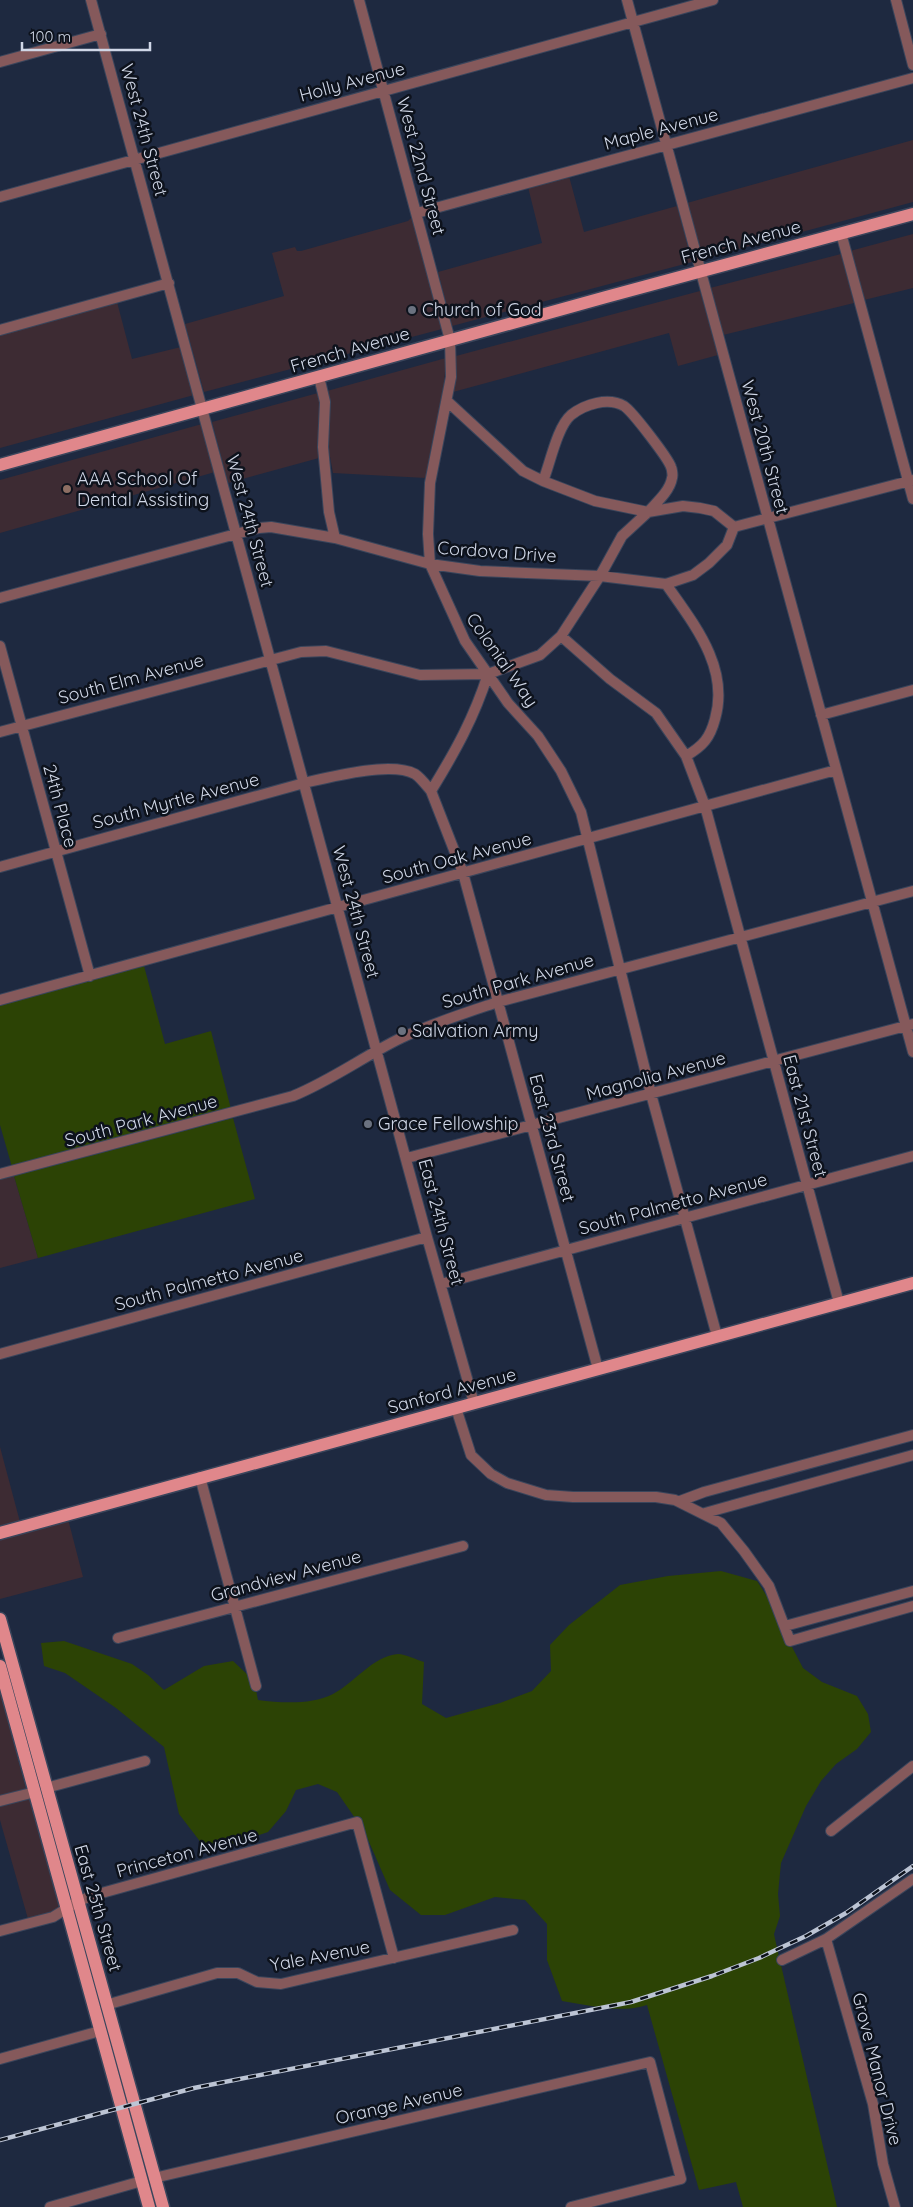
<svg xmlns="http://www.w3.org/2000/svg" width="913" height="2207" viewBox="0 0 913 2207" font-family="Quicksand,sans-serif">
<rect width="100%" height="100%" fill="#1e2940"/>
<!-- commercial -->
<path fill="#3d2b33" d="M 913,140 L 913,202 L 702,259 L 687,203 Z
M 569,176 L 584,232 L 677,206 L 692,262 L 452,326 L 438,272 L 542,243 L 528,187 Z
M 411,214 L 412,214 L 442,329 L 204,392 L 185,324 L 284,296 L 272,253 L 295,247 L 297,251 L 301,251 L 408,221 L 411,218 Z
M 913,234 L 913,288 L 864,300 L 850,251 Z
M 841,254 L 854,303 L 723,335 L 710,288 Z
M 700,291 L 718,355 L 678,366 L 669,333 L 453,392 L 456,356 Z
M 117,302 L 132,359 L 181,347 L 194,395 L 0,448 L 0,335 Z
M 446,358 L 443,399 L 441,401 L 442,402 L 431,448 L 426,478 L 333,473 L 328,446 L 330,402 L 327,391 Z
M 318,393 L 320,403 L 319,458 L 228,483 L 212,422 Z
M 202,424 L 215,472 L 0,533 L 0,480 Z
M 14,1176 L 38,1258 L 0,1268 L 0,1179 Z
M 0,1447 L 20,1522 L 0,1528 Z
M 68,1519 L 83,1577 L 0,1599 L 0,1537 Z
M 0,1692 L 26,1789 L 0,1796 Z
M 29,1798 L 59,1907 L 52,1913 L 28,1919 L 0,1820 L 0,1806 Z"/>
<!-- green -->
<path fill="#2c4305" d="M 144,966 L 165,1044 L 211,1031 L 231,1109 L 12,1167 L 0,1125 L 0,1005 Z
M 233,1118 L 255,1199 L 38,1258 L 14,1176 Z
M 721,1571 L 757,1581 L 768,1598 L 787,1646 L 791,1645 L 803,1668 L 822,1682 L 857,1696 L 868,1714 L 871,1732 L 857,1749 L 836,1764 L 821,1781 L 806,1806 L 781,1863 L 778,1894 L 780,1916 L 774,1934 L 779,1957 L 776,1958 L 781,1965 L 837,2207 L 743,2207 L 736,2182 L 699,2190 L 647,2005 C 620,2014 590,2005 562,2001 L 547,1960 L 547,1924 L 525,1900 L 495,1897 L 445,1915 L 421,1915 L 390,1890 L 366,1835 L 361,1817 L 355,1818 L 337,1792 L 318,1784 L 296,1790 L 286,1811 L 268,1832 L 230,1845 L 202,1844 L 179,1814 L 164,1747 L 116,1708 L 65,1673 L 44,1666 L 41,1643 L 64,1641 L 132,1664 L 148,1675 L 164,1690 L 204,1666 L 233,1661 L 249,1676 L 253,1691 L 256,1690 L 258,1700 C 282,1703 311,1705 333,1694 C 356,1682 371,1657 398,1654 C 405,1654 417,1660 424,1662 L 422,1704 L 446,1718 L 500,1703 L 532,1691 L 551,1671 L 550,1645 L 569,1625 L 620,1585 L 668,1576 Z"/>
<g fill="none" stroke-linecap="round" stroke-linejoin="round">
<!-- minor casing -->
<g stroke="#3a455b" stroke-width="12">
<path id="minor" d="M 91,0 L 427,1237 L 474,1403
M 359,0 L 450,340 L 451,377 L 430,483 L 428,534 L 430,564 L 465,641 L 508,703 L 538,736 L 561,771 L 581,812 L 651,1094 L 717,1336
M 627,0 L 913,1052
M 896,0 L 913,65
M 0,62 L 101,34
M 0,197 L 713,0
M 417,213 L 913,78
M 841,233 L 913,499
M 0,330 L 169,283
M 319,377 L 325,402 L 323,447 L 329,512 L 335,538
M 447,401 L 523,471 L 543,481 L 595,501 L 648,512 C 656,503 670,491 672,478 C 673,476 672,469 671,467 C 668,458 632,411 624,406 C 608,397 585,404 571,415 C 557,427 550,464 543,481
M 666,584 C 693,623 730,667 715,719 C 710,738 703,746 686,756
M 0,598 L 236,534 L 259,528 L 271,527 L 335,538 L 430,564 L 480,571 L 600,576 L 666,584 L 693,575 L 709,563 L 727,545 L 734,527
M 561,636 L 610,679 L 656,713 L 686,756 L 705,806 L 839,1303
M 0,646 L 90,976
M 821,715 L 913,690
M 0,732 L 301,652 L 326,651 L 420,675 L 488,674 L 540,655 L 561,636 L 600,576 L 622,536 L 648,512 L 683,506 L 700,508 L 714,511 L 734,527 L 913,480
M 431,791 C 455,752 474,718 488,674
M 0,867 L 304,783 C 330,777 391,761 415,774 C 421,778 426,785 431,791 L 463,873 L 598,1369
M 0,1000 L 836,770
M 407,1158 L 913,1024
M 0,1174 L 293,1096 C 332,1080 364,1056 401,1038 C 433,1023 465,1013 498,1002 L 913,891
M 441,1284 L 913,1156
M 0,1354 L 427,1237
M 456,1408 L 471,1455 L 491,1474 L 507,1483 L 546,1495 L 573,1497 L 656,1497 L 675,1500 L 721,1523 L 744,1551 L 769,1586 L 790,1641 L 913,1606
M 200,1477 L 256,1686
M 680,1501 L 704,1492 L 913,1435
M 705,1513 L 913,1455
M 785,1626 L 913,1591
M 118,1638 L 463,1546
M 46,1788 L 145,1761
M 0,1801 L 35,1792
M 831,1831 L 913,1766
M 0,1931 L 53,1917 L 77,1902 L 91,1896 L 357,1822 L 394,1958
M 826,1939 L 873,2104 L 883,2164 L 895,2207
M 782,1960 L 826,1939 L 913,1879
M 106,2005 L 217,1973 L 238,1973 L 257,1982 L 281,1984 L 513,1930
M 0,2059 L 100,2031
M 154,2178 L 650,2062 L 681,2179 L 571,2207
M 50,2207 L 142,2181"/>
</g>
<!-- major casing -->
<g stroke="#3a455b" stroke-width="15">
<path id="major" d="M 0,465 L 606,297 L 913,214
M 0,1533 L 913,1283
M 0,1619 L 163,2207
M 0,1666 L 149,2207"/>
</g>
<!-- minor -->
<use href="#minor" stroke="#85595b" stroke-width="10"/>
<!-- major -->
<use href="#major" stroke="#e0878b" stroke-width="12"/>
<!-- rail casing -->
<g stroke="#bcc4d4" stroke-width="4.5">
<path id="rail" d="M 0,2140 L 194,2088 L 631,2002 L 712,1976 L 759,1958 L 806,1936 L 846,1913 L 913,1866"/>
</g>
<!-- rail -->
<use href="#rail" stroke="#0d121c" stroke-width="2.5" stroke-dasharray="8" stroke-linecap="butt"/>
</g>
<!-- markers -->
<g fill="#6b7280" stroke="#0d121c" stroke-width="2">
<circle cx="412" cy="310" r="5"/>
<circle cx="402" cy="1031" r="5"/>
<circle cx="368" cy="1124" r="5"/>
</g>
<circle fill="#8d6e63" stroke="#0d121c" stroke-width="2" cx="67" cy="489" r="5"/>
<g text-anchor="middle" stroke-width="5" stroke-linejoin="round" paint-order="stroke">
<!-- street labels -->
<g font-size="18" fill="#d0d7e7" stroke="#0d121c">
<text transform="translate(352 82) rotate(-15)" y="6">Holly Avenue</text>
<text transform="translate(661 129) rotate(-15)" y="6">Maple Avenue</text>
<text transform="translate(144 130) rotate(75)" y="6">West 24th Street</text>
<text transform="translate(421 166) rotate(75)" y="6">West 22nd Street</text>
<text transform="translate(741 242) rotate(-15)" y="6">French Avenue</text>
<text transform="translate(350 350) rotate(-16)" y="6">French Avenue</text>
<text transform="translate(765 447) rotate(75)" y="6">West 20th Street</text>
<text transform="translate(250 521) rotate(75)" y="6">West 24th Street</text>
<text transform="translate(497 552) rotate(4)" y="6">Cordova Drive</text>
<text transform="translate(502 660) rotate(55)" y="6">Colonial Way</text>
<text transform="translate(131 679) rotate(-15)" y="6">South Elm Avenue</text>
<text transform="translate(176 801) rotate(-15)" y="6">South Myrtle Avenue</text>
<text transform="translate(60 806) rotate(75)" y="6">24th Place</text>
<text transform="translate(457 858) rotate(-15)" y="6">South Oak Avenue</text>
<text transform="translate(356 912) rotate(75)" y="6">West 24th Street</text>
<text transform="translate(518 981) rotate(-16)" y="6">South Park Avenue</text>
<text transform="translate(656 1076) rotate(-15)" y="6">Magnolia Avenue</text>
<text transform="translate(805 1116) rotate(75)" y="6">East 21st Street</text>
<text transform="translate(141 1121) rotate(-15)" y="6">South Park Avenue</text>
<text transform="translate(552 1138) rotate(75)" y="6">East 23rd Street</text>
<text transform="translate(673 1204) rotate(-15)" y="6">South Palmetto Avenue</text>
<text transform="translate(441 1222) rotate(75)" y="6">East 24th Street</text>
<text transform="translate(209 1280) rotate(-15)" y="6">South Palmetto Avenue</text>
<text transform="translate(452 1391) rotate(-15)" y="6">Sanford Avenue</text>
<text transform="translate(286 1576) rotate(-15)" y="6">Grandview Avenue</text>
<text transform="translate(187 1853) rotate(-15)" y="6">Princeton Avenue</text>
<text transform="translate(98 1908) rotate(74)" y="6">East 25th Street</text>
<text transform="translate(320 1956) rotate(-11)" y="6">Yale Avenue</text>
<text transform="translate(877 2069) rotate(76)" y="6">Grove Manor Drive</text>
<text transform="translate(399 2104) rotate(-13)" y="6">Orange Avenue</text>
</g>
<!-- poi labels -->
<g font-size="18" fill="#d0d7e7" stroke="#0d121c" text-anchor="start">
<text x="422" y="316">Church of God</text>
<text x="77" y="485">AAA School Of<tspan x="77" dy="21">Dental Assisting</tspan></text>
<text x="412" y="1037">Salvation Army</text>
<text x="378" y="1130">Grace Fellowship</text>
</g>
</g>
<!-- scale -->
<path d="M22 42v8h128v-8" fill="none" stroke="#d0d7e7" stroke-width="2.5"/>
<text x="30" y="42" font-size="15" fill="#d0d7e7" stroke="#0d121c" stroke-width="4" paint-order="stroke">100 m</text>
</svg>
